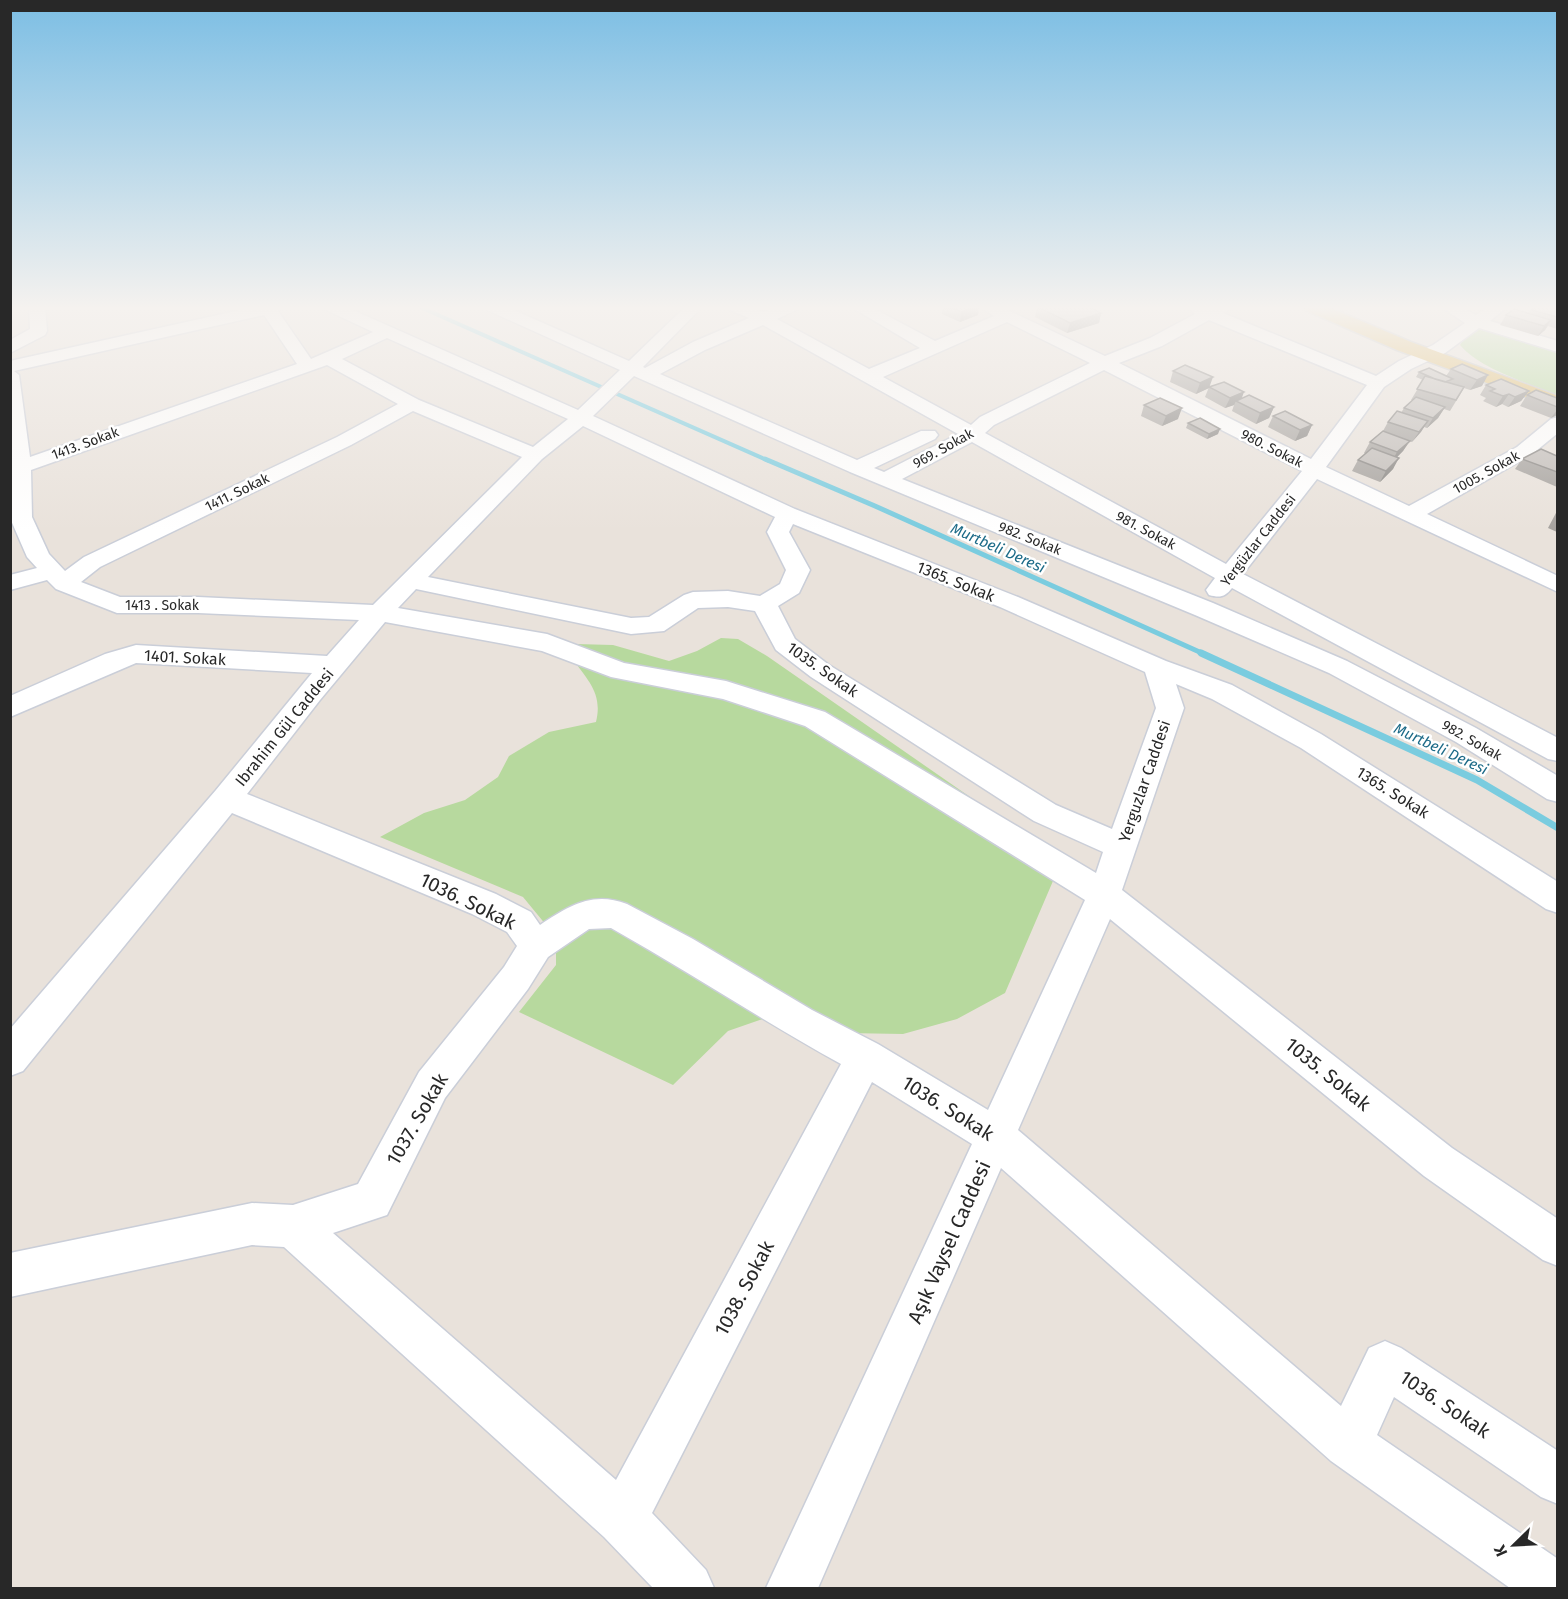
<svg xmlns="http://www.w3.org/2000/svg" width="1568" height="1599" viewBox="0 0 1568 1599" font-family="'Fira Sans',sans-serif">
<rect width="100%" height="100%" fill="#e9e2db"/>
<!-- green -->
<path fill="#b7d99e" d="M 1480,329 L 1557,353 L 1557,395 C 1528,383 1480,369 1460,345 L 1463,340 Z
M 721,638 L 738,639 L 767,656 L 1019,831 L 1056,874 L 1005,993 L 957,1019 L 903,1034 L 845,1033 L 789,1010 L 728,1031 L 673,1085 L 519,1012 L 556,965 L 556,937 L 523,897 L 380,837 L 424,813 L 465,800 L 498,777 L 509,756 L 549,732 L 596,722 C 603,693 588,681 572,658 L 575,644 L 613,645 L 669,661 L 697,651 Z"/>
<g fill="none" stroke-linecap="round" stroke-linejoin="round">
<!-- stream-far2 -->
<path stroke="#7accdf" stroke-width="4" d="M 420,307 L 769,461"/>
<!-- stream-far1 -->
<path stroke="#7accdf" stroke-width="5" d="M 765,459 L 875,506 L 1204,654"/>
<!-- stream -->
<path stroke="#7accdf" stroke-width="7" d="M 1201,653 L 1477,780 L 1558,828"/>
<!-- minor casing -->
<g stroke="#caced8" stroke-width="3">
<path id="minor" d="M 29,307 L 45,307 L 47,331 L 45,335 L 10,353 L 10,340 L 30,329 Z
M 254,307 L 284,307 L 278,311 L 311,359 L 373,332 L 326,310 L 324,307 L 346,307 L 578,410 L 620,370 L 487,310 L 485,307 L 507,307 L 629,361 L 685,307 L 702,307 L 643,367 L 645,368 L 693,342 L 749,318 L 730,310 L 728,307 L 750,307 L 764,312 L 776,307 L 798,307 L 796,310 L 777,319 L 869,369 L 920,348 L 851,307 L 871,307 L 935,341 L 994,316 L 980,307 L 1001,307 L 1105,356 L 1150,338 L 1195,314 L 1190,309 L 1191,307 L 1234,307 L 1223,313 L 1376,376 L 1399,361 L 1433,345 L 1465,323 L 1441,307 L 1461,307 L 1476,315 L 1488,307 L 1507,307 L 1490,321 L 1558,341 L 1558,352 L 1479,328 L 1445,353 L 1411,369 L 1384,387 L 1326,467 L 1409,506 L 1517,447 L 1551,419 L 1558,417 L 1558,433 L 1531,455 L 1427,514 L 1558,576 L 1558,592 L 1317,479 L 1243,574 L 1558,738 L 1558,761 L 1548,759 L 1232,588 C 1225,597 1220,598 1209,595 L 1206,590 L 1215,578 L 972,442 L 902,479 L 1213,603 L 1347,661 L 1476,728 L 1558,776 L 1558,802 L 1547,799 L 1456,742 L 1329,673 L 1195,615 L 850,472 L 634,376 L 593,416 L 795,509 L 1018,597 L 1166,661 L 1232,685 L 1321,734 L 1558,882 L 1558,913 L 1546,909 L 1301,748 L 1212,699 L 1176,684 L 1184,708 L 1122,890 L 1452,1148 L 1558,1219 L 1558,1266 L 1543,1260 L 1424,1176 L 1110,919 L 1018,1130 L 1341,1406 L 1369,1348 L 1385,1341 L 1401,1348 L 1558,1451 L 1558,1504 L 1541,1497 L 1394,1397 L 1377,1435 L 1558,1559 L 1558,1588 L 1510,1588 L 1331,1461 L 1001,1168 L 818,1588 L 766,1588 L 972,1144 L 872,1082 L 652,1513 L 706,1570 L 714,1588 L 653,1588 L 604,1537 L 284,1247 L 252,1245 L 10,1297 L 10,1253 L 252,1203 L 293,1205 L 358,1184 L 419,1072 L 504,967 L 517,946 L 507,932 L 472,914 L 232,813 L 23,1071 L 10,1076 L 10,1029 L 216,790 L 312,673 L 136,663 L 10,717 L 10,696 L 105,654 L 136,645 L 327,656 L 359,620 L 198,613 L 117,613 L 56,589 L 47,580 L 10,590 L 10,575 L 37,568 L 27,557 L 10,518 L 10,361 ZM 264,315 L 297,364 L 30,457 L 19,375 L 14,371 ZM 1209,320 L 1367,385 L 1311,459 L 1119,363 L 1162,346 ZM 1007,322 L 1090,363 L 980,417 L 971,425 L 883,377 ZM 763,325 L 958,434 L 884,472 L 874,468 L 935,439 L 938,435 L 935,431 L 921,431 L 857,460 L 660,374 L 705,350 ZM 387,338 L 568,419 L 533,447 L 419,400 L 342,359 ZM 327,365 L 398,404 L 337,437 L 84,557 L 65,571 L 49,554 L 32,517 L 31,470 ZM 1104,370 L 1302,471 L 1226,564 L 985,433 L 994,425 ZM 413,411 L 522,457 L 373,605 L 198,597 L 120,597 L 81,582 L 100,567 L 351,445 ZM 583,426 L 775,517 L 767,532 L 786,570 L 780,584 L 760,596 L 728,591 L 693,592 L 684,595 L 649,617 L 631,618 L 428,577 L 542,459 ZM 793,524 L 1000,607 L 1145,672 L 1156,708 L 1112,829 L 1056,805 L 829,665 L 795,639 L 778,606 L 799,593 L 810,570 L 789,532 ZM 416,589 L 631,634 L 664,631 L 698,608 L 728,607 L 755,611 L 776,650 L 811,677 L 1034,821 L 1103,852 L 1096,873 L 825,712 L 726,681 L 624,663 L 547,634 L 398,608 ZM 385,622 L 542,651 L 611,677 L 723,699 L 805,726 L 1085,900 L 988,1110 L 878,1044 L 812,1010 L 693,939 L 627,904 C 592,891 569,906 540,925 L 531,912 L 496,894 L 247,794 L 320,700 ZM 611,928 C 689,972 763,1021 841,1064 L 616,1480 L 333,1233 L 387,1215 L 445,1098 L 528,989 L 548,957 L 589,929 Z"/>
</g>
<!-- major casing -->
<g stroke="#c3c3c3" stroke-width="3">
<path id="major" d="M 1304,307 L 1328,307 L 1411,342 L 1558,396 L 1558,409 L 1397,350 L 1307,311 Z"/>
</g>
<!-- minor -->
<use href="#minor" fill="#fff" fill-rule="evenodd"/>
<!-- major -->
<use href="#major" fill="#dfbb6a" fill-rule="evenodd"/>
</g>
<!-- wall -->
<path fill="#a6a29e" d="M 943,307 L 979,307 L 978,315 L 960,322 L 942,314 Z
M 1037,307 L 1101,313 L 1099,323 L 1067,333 L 1035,317 Z
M 1532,307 L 1557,307 L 1557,329 L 1548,326 L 1545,330 L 1538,336 L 1500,325 L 1506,315 L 1528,313 Z
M 1462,364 L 1482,386 L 1470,390 L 1464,388 L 1450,411 L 1444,409 L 1438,418 L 1427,428 L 1424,427 L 1412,442 L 1409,441 L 1403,451 L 1397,457 L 1393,469 L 1380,482 L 1352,471 L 1358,460 L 1365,454 L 1364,453 L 1370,442 L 1383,431 L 1388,422 L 1401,413 L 1404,408 L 1413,400 L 1411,400 L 1423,380 L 1416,377 L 1419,372 L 1446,376 L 1451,369 Z
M 1185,365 L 1209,388 L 1196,394 L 1170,382 L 1173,371 Z
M 1486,385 L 1529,391 L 1521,401 L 1508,407 L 1502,404 L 1496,407 L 1483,401 L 1486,398 L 1480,395 Z
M 1209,387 L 1242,398 L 1274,407 L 1269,418 L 1256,424 L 1232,411 L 1234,405 L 1225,408 L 1205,397 Z
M 1527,395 L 1557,398 L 1557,415 L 1551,418 L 1520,406 Z
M 1144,405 L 1178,419 L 1162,426 L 1141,416 Z
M 1273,416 L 1312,425 L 1307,436 L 1295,441 L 1268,427 Z
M 1188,423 L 1218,434 L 1207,439 L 1186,428 Z
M 1557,456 L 1557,487 L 1515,469 L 1522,459 Z
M 1557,511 L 1557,532 L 1548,528 Z"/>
<!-- shaded-wall -->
<path fill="#878481" d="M 974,307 L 979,307 L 978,315 L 960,322 L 961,312 Z
M 1101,313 L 1099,323 L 1067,333 L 1070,323 Z
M 1551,320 L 1545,330 L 1538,336 L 1544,326 Z
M 1488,375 L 1482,386 L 1470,390 L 1477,380 Z
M 1213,377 L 1209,388 L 1196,394 L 1200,383 Z
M 1529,391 L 1521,401 L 1508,407 L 1515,397 Z
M 1244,392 L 1240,403 L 1236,401 L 1234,405 L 1225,408 L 1230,398 Z
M 1509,394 L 1502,404 L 1496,407 L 1503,396 Z
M 1274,407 L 1269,418 L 1256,424 L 1260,413 Z
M 1445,407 L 1438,418 L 1427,428 L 1433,418 Z
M 1182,408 L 1178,419 L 1162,426 L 1166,416 Z
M 1557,410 L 1557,415 L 1551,418 Z
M 1428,421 L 1421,432 L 1412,442 L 1419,432 Z
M 1312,425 L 1307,436 L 1295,441 L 1300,430 Z
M 1220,429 L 1218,434 L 1207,439 L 1209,434 Z
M 1410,441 L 1403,451 L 1391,463 L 1397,452 Z
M 1399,458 L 1393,469 L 1380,482 L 1386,471 Z"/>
<!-- building -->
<path fill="#c1bcb8" stroke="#878481" stroke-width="1.5" d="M 951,307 L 974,307 L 961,312 Z
M 1038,307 L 1089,307 L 1101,313 L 1070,323 Z
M 1533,307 L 1557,307 L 1557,317 L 1532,310 Z
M 1514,309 L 1551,320 L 1544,326 L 1506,315 Z
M 1462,364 L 1488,375 L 1477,380 L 1451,369 Z
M 1185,365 L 1213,377 L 1200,383 L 1173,371 Z
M 1429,368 L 1453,379 L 1445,382 L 1435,379 L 1419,372 Z
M 1425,376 L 1464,387 L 1456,400 L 1417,389 Z
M 1501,379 L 1529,391 L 1515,397 L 1509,394 L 1503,396 L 1490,391 L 1495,389 L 1486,385 Z
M 1224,382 L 1244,392 L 1230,398 L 1209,387 Z
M 1536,390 L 1557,398 L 1557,407 L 1527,395 Z
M 1249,395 L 1274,407 L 1260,413 L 1236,401 Z
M 1416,397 L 1445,407 L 1433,418 L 1404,408 Z
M 1160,398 L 1182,408 L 1166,416 L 1144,405 Z
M 1285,411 L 1312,425 L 1300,430 L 1273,416 Z
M 1397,411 L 1428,421 L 1419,432 L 1388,422 Z
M 1200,418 L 1220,429 L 1209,434 L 1188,423 Z
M 1383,431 L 1410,441 L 1397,452 L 1370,442 Z
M 1372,448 L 1399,458 L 1386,471 L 1358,460 Z
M 1541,449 L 1557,456 L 1557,472 L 1522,459 Z"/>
<!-- sky -->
<linearGradient id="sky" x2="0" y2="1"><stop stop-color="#7cbee4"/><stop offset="0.58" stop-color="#f5f2ef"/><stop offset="1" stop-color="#f5f2ef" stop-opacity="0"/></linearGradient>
<rect width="1568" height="531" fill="url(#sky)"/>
<g text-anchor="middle" stroke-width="5" stroke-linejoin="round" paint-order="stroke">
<!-- far-street labels -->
<g font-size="14" fill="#282828" stroke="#fff">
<text transform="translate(85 443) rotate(-20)" y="5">1413. Sokak</text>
<text transform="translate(943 448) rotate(-29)" y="5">969. Sokak</text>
<text transform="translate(1272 448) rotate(27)" y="5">980. Sokak</text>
<text transform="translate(1486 472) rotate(-29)" y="5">1005. Sokak</text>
<text transform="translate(237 492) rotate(-26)" y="5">1411. Sokak</text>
<text transform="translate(1146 530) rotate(28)" y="5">981. Sokak</text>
<text transform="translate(1030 538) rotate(22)" y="5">982. Sokak</text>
<text transform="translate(1258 540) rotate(-52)" y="5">Yergüzlar Caddesi</text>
<text x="162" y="610">1413 . Sokak</text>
<text transform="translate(1472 740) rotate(30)" y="5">982. Sokak</text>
</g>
<!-- far-water labels -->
<g font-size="15" font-style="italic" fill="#1d6b88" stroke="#fff">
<text transform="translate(998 548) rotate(24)" y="5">Murtbeli Deresi</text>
<text transform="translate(1441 749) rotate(25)" y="5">Murtbeli Deresi</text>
</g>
<!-- street labels -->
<g font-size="16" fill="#282828" stroke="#fff">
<text transform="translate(956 581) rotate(22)" y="6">1365. Sokak</text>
<text transform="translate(185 657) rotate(3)" y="6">1401. Sokak</text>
<text transform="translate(823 669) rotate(35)" y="6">1035. Sokak</text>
<text transform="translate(284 727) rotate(-51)" y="6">Ibrahim Gül Caddesi</text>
<text transform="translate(1144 781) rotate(-71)" y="6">Yerguzlar Caddesi</text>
<text transform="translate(1393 792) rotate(32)" y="6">1365. Sokak</text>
</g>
<!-- near-street labels -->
<g font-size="20" fill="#282828" stroke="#fff">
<text transform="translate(468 901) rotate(26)" y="7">1036. Sokak</text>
<text transform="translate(1328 1074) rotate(39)" y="7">1035. Sokak</text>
<text transform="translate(948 1108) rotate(32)" y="7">1036. Sokak</text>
<text transform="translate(417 1119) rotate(-60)" y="7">1037. Sokak</text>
<text transform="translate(949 1242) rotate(-66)" y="7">Aşık Vaysel Caddesi</text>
<text transform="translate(744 1288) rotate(-62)" y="7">1038. Sokak</text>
<text transform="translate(1445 1404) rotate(34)" y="7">1036. Sokak</text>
</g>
</g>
<!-- border -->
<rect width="1568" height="1599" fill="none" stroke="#282828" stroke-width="24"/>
<!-- north arrow -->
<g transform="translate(1514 1545) rotate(246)" stroke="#ffffff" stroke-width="4.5" paint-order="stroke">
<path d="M0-4.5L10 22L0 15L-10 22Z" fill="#282828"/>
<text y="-9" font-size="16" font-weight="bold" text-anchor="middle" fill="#282828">K</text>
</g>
</svg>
